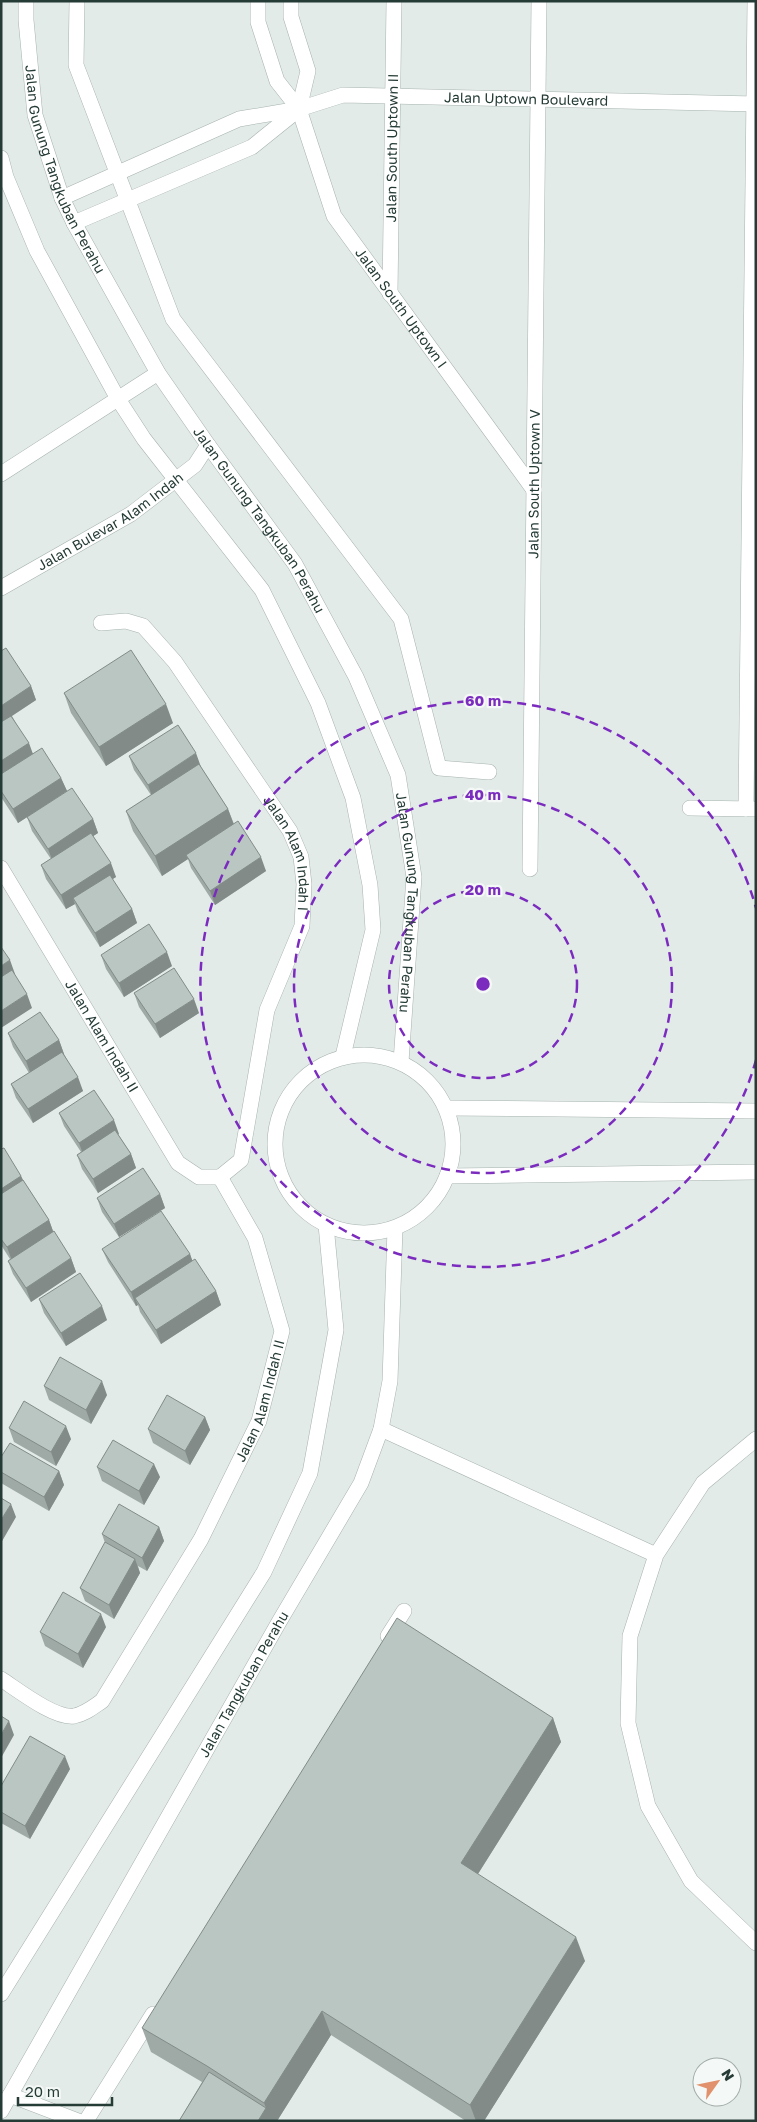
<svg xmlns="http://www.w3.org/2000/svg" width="757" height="2122" viewBox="0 0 757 2122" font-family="'Golos Text',sans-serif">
<rect width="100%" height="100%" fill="#e3ebe8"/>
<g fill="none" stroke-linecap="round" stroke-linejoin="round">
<!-- lane casing -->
<g stroke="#a6b3af" stroke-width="16">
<path id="lane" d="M 77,1 L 76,65 L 173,319 L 401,619 L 439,768 L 489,772
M 381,1429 L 656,1555
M 756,1439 L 703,1483 L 656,1555 L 630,1636 L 628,1723 L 648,1806 L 691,1881 L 756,1943
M 388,1636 L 404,1611
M 10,2095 L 78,2121
M 86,2121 L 153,2014"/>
</g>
<!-- street casing -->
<g stroke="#a6b3af" stroke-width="16">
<g id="street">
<path id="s1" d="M 26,1 L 26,20 L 35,115 L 62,198 L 74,223 L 158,373 L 208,445 L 295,564 L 356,677 L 398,775 L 414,877 L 401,1062"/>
<path id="s2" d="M 258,1 L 258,22 L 277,81 L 299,109 L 334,216 L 534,490"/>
<path d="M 291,1 L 291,17 L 308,71 L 299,109"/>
<path d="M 1,158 L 6,177 L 37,251 L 118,399 L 144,439 L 262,590 L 318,703 L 353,798 L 370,885 L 373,930 L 343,1056"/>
<path id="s3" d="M 62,198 L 239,119 L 299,109 L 343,95 L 756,104"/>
<path d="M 74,223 L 252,147 L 298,110"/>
<path id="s4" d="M 390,294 L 394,1"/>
<path d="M 1,474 L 158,373"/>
<path id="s5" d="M 1,588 L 131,514 L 195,465 L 208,445"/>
<path id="s6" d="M 101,623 L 126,621 L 143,626 L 175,662 L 290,831 L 301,857 L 304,884 L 302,926 L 267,1010 L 241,1160 L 220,1177"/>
<path d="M 690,808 L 754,809"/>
<path d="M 746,809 L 755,1"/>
<path id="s7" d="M 1,868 L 178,1163 L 199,1177 L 220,1177"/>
<path id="s8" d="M 530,869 L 539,1"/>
<circle cx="364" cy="1144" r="89"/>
<path d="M 446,1108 L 756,1111"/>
<path d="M 447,1176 L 756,1172"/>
<path id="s9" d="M 1,1679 C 18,1690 55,1719 74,1716 C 85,1714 93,1707 102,1701 L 201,1539 L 259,1421 L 282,1331 L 255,1238 L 220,1177"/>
<path d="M 1,1994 L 264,1572 L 310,1473 L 336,1330 L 326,1225"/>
<path id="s10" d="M 1,2111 L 279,1622 L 361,1483 L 381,1429 L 390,1381 L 395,1228"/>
</g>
</g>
<!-- lane -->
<use href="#lane" stroke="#fff" stroke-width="15"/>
<!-- street -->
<use href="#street" stroke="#fff" stroke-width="15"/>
</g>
<!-- wall -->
<path fill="#9faaa7" d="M 1,651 L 31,686 L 36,700 L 12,716 L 33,754 L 61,778 L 67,791 L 18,823 L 1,797 Z
M 64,693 L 173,723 L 106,766 L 71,713 Z
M 129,756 L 201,767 L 228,809 L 234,824 L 266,871 L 215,905 L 191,868 L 188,859 L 162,876 L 133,831 L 126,811 L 151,795 L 134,770 Z
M 27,817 L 93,819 L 98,833 L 93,836 L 116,877 L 112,879 L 132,909 L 137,923 L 100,947 L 78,912 L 75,904 L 66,909 L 46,879 L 41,865 L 51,859 L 32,831 Z
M 101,955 L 172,966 L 124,997 L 106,969 Z
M 134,993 L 199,1013 L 160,1038 L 139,1007 Z
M 8,1033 L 59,1040 L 64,1054 L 83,1091 L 33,1123 L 16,1098 L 11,1084 L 29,1073 L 13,1047 Z
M 59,1113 L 119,1134 L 118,1134 L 131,1154 L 136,1168 L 98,1193 L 82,1169 L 77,1155 L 81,1152 L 64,1126 Z
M 1,1149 L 21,1176 L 23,1180 L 49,1220 L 53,1231 L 71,1258 L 76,1272 L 31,1302 L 13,1274 L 8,1261 L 10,1259 L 1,1245 Z
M 160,1194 L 165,1208 L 119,1237 L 102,1212 L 97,1198 Z
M 102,1249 L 190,1254 L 192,1261 L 216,1291 L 221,1305 L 161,1344 L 140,1312 L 138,1305 L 136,1306 L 108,1262 Z
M 39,1299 L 107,1320 L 66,1346 L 44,1313 Z
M 44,1386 L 107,1395 L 91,1424 L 49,1400 Z
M 205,1417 L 210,1430 L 190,1465 L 153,1443 L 148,1429 Z
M 9,1428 L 71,1439 L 56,1466 L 14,1442 Z
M 1,1457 L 59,1471 L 64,1485 L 49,1511 L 1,1483 Z
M 97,1467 L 160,1477 L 144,1505 L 102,1481 Z
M 159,1527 L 164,1541 L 147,1571 L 138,1566 L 140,1573 L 114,1619 L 85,1601 L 80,1588 L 105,1543 L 102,1534 Z
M 106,1627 L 83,1668 L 45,1646 L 40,1632 Z
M 553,1718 L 561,1742 L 478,1874 L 585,1961 L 484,2121 L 466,2121 L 331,2035 L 277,2121 L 179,2121 L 202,2082 L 151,2052 L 142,2028 Z
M 70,1769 L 30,1839 L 1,1823 L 1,1786 Z"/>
<!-- shaded-wall -->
<path fill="#828b88" d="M 31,686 L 36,700 L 1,723 L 1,706 Z
M 166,704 L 173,723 L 106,766 L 99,747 Z
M 29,743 L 34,757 L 1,778 L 1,761 Z
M 196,753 L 201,767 L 153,799 L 148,785 Z
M 61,778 L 67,791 L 18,823 L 13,809 Z
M 228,809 L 235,828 L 186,855 L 188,859 L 162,876 L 155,856 Z
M 93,819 L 98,833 L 53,862 L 48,849 Z
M 261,857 L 266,871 L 215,905 L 210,891 Z
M 111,863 L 116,877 L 76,903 L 73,898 L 75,904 L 66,909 L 61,895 Z
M 132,909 L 137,923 L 100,947 L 95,933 Z
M 167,952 L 172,966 L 124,997 L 119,983 Z
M 10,960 L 15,974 L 1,983 L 1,966 Z
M 27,994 L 32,1008 L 1,1028 L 1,1011 Z
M 194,999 L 199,1013 L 160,1038 L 155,1024 Z
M 59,1040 L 64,1054 L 31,1075 L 26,1061 Z
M 78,1077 L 83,1091 L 33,1123 L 28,1109 Z
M 114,1120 L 119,1134 L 84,1157 L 79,1143 Z
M 131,1154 L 136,1168 L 98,1193 L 93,1179 Z
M 21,1176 L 27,1189 L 1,1206 L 1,1189 Z
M 160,1194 L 165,1208 L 119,1237 L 114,1224 Z
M 49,1220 L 54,1234 L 12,1261 L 7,1247 Z
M 190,1254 L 195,1268 L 135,1298 L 138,1305 L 136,1306 L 131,1292 Z
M 71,1258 L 76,1272 L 31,1302 L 26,1288 Z
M 216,1291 L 221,1305 L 161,1344 L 156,1330 Z
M 102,1306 L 107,1320 L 66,1346 L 61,1333 Z
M 102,1381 L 107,1395 L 91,1424 L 86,1410 Z
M 205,1417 L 210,1430 L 190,1465 L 185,1451 Z
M 66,1426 L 71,1439 L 56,1466 L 51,1452 Z
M 154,1464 L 160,1477 L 144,1505 L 139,1491 Z
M 59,1471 L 64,1485 L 49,1511 L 44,1497 Z
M 11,1504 L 16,1517 L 1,1543 L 1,1520 Z
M 159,1527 L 164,1541 L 147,1571 L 142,1558 Z
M 135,1559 L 140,1573 L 114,1619 L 109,1605 Z
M 101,1614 L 106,1627 L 83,1668 L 78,1654 Z
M 553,1718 L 561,1742 L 469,1888 L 461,1863 Z
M 9,1721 L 14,1735 L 1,1758 L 1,1735 Z
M 65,1756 L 70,1769 L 30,1839 L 25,1826 Z
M 576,1937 L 585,1961 L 484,2121 L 476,2121 L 470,2105 Z
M 322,2011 L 331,2035 L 277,2121 L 258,2121 L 266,2108 L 264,2103 Z"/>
<!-- building -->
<path fill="#b9c6c2" stroke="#828b88" d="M 6,648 L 31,686 L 1,706 L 1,651 Z
M 131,650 L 166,704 L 99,747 L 64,693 Z
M 11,716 L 29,743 L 1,761 L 1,722 Z
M 178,725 L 196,753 L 148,785 L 129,756 Z
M 42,748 L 61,778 L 13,809 L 1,791 L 1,774 Z
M 199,764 L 228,809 L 155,856 L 126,811 Z
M 72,788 L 93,819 L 48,849 L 27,817 Z
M 238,821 L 261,857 L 210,891 L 186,855 Z
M 91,833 L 111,863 L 61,895 L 41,865 Z
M 110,875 L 132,909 L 95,933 L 73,898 Z
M 149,924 L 167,952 L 119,983 L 101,955 Z
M 1,947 L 10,960 L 1,966 Z
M 174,968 L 194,999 L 155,1024 L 134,993 Z
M 12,970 L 27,994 L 1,1011 L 1,977 Z
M 40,1012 L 59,1040 L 26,1061 L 8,1033 Z
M 62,1052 L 78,1077 L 28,1109 L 11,1084 Z
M 94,1090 L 114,1120 L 79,1143 L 59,1113 Z
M 115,1130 L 131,1154 L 93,1179 L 77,1155 Z
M 4,1148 L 21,1176 L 1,1189 L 1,1149 Z
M 143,1168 L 160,1194 L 114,1224 L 97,1198 Z
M 23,1180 L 49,1220 L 7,1247 L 1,1239 L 1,1194 Z
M 161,1211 L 190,1254 L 131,1292 L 102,1249 Z
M 54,1231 L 71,1258 L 26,1288 L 8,1261 Z
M 195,1259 L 216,1291 L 156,1330 L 135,1298 Z
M 80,1273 L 102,1306 L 61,1333 L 39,1299 Z
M 60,1357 L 102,1381 L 86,1410 L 44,1386 Z
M 167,1395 L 205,1417 L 185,1451 L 148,1429 Z
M 24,1401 L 66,1426 L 51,1452 L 9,1428 Z
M 113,1440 L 154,1464 L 139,1491 L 97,1467 Z
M 10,1443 L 59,1471 L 44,1497 L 1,1472 L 1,1457 Z
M 1,1498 L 11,1504 L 1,1520 Z
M 119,1504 L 159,1527 L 142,1558 L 102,1534 Z
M 105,1542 L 135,1559 L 109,1605 L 80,1588 Z
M 63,1592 L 101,1614 L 78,1654 L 40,1632 Z
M 397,1618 L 553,1718 L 461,1863 L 576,1937 L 470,2105 L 322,2011 L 264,2103 L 207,2066 L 142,2028 Z
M 1,1716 L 9,1721 L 1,1735 Z
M 30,1736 L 65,1756 L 25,1826 L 1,1812 L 1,1786 Z
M 209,2072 L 266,2108 L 258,2121 L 179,2121 Z"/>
<!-- distance rings -->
<g fill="none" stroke="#7b2cbf" stroke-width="2.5" stroke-dasharray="9 6">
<circle cx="483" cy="984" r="94"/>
<circle cx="483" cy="984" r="189"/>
<path d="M756 1060A283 283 0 1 1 756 908"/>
</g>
<g text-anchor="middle" stroke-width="4.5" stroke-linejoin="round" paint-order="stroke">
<!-- street labels -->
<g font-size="14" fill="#253b36" stroke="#f4f8f6">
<text dy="5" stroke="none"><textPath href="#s3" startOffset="484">Jalan Uptown Boulevard</textPath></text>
<text dy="5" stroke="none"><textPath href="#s4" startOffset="146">Jalan South Uptown II</textPath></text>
<text dy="5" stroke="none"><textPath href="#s1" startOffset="175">Jalan Gunung Tangkuban Perahu</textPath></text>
<text dy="5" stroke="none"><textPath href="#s2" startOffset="345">Jalan South Uptown I</textPath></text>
<text dy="5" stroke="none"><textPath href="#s8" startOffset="385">Jalan South Uptown V</textPath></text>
<text dy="5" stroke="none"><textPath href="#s5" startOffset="128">Jalan Bulevar Alam Indah</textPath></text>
<text dy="5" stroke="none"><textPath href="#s1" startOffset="580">Jalan Gunung Tangkuban Perahu</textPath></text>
<text dy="5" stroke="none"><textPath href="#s6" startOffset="316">Jalan Alam Indah I</textPath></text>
<text dy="5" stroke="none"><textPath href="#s1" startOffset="1000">Jalan Gunung Tangkuban Perahu</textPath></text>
<text dy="5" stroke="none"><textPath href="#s7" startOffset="196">Jalan Alam Indah II</textPath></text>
<text dy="5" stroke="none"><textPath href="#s9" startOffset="456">Jalan Alam Indah II</textPath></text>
<text dy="5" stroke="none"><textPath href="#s10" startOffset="491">Jalan Tangkuban Perahu</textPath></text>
</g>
</g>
<circle cx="483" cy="984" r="8" fill="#7b2cbf" stroke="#f4f8f6" stroke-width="2.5"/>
<g font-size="15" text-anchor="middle" font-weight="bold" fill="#7b2cbf" stroke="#f4f8f6" stroke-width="4.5" stroke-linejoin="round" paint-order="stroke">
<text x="483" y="706">60 m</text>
<text x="483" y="800">40 m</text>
<text x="483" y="895">20 m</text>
</g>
<!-- border -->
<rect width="757" height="2122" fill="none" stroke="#253b36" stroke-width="5"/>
<!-- north arrow -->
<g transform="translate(717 2082) rotate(57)"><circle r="24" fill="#f4f8f6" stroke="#a1aca9"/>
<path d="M0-4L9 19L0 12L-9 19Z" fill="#e1926c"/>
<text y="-8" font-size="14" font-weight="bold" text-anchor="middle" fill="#253b36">N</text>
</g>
<!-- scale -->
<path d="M18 2097v8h94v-8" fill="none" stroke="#253b36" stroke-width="2.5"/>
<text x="25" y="2097" font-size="15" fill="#253b36" stroke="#f4f8f6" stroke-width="4" paint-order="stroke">20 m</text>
</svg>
